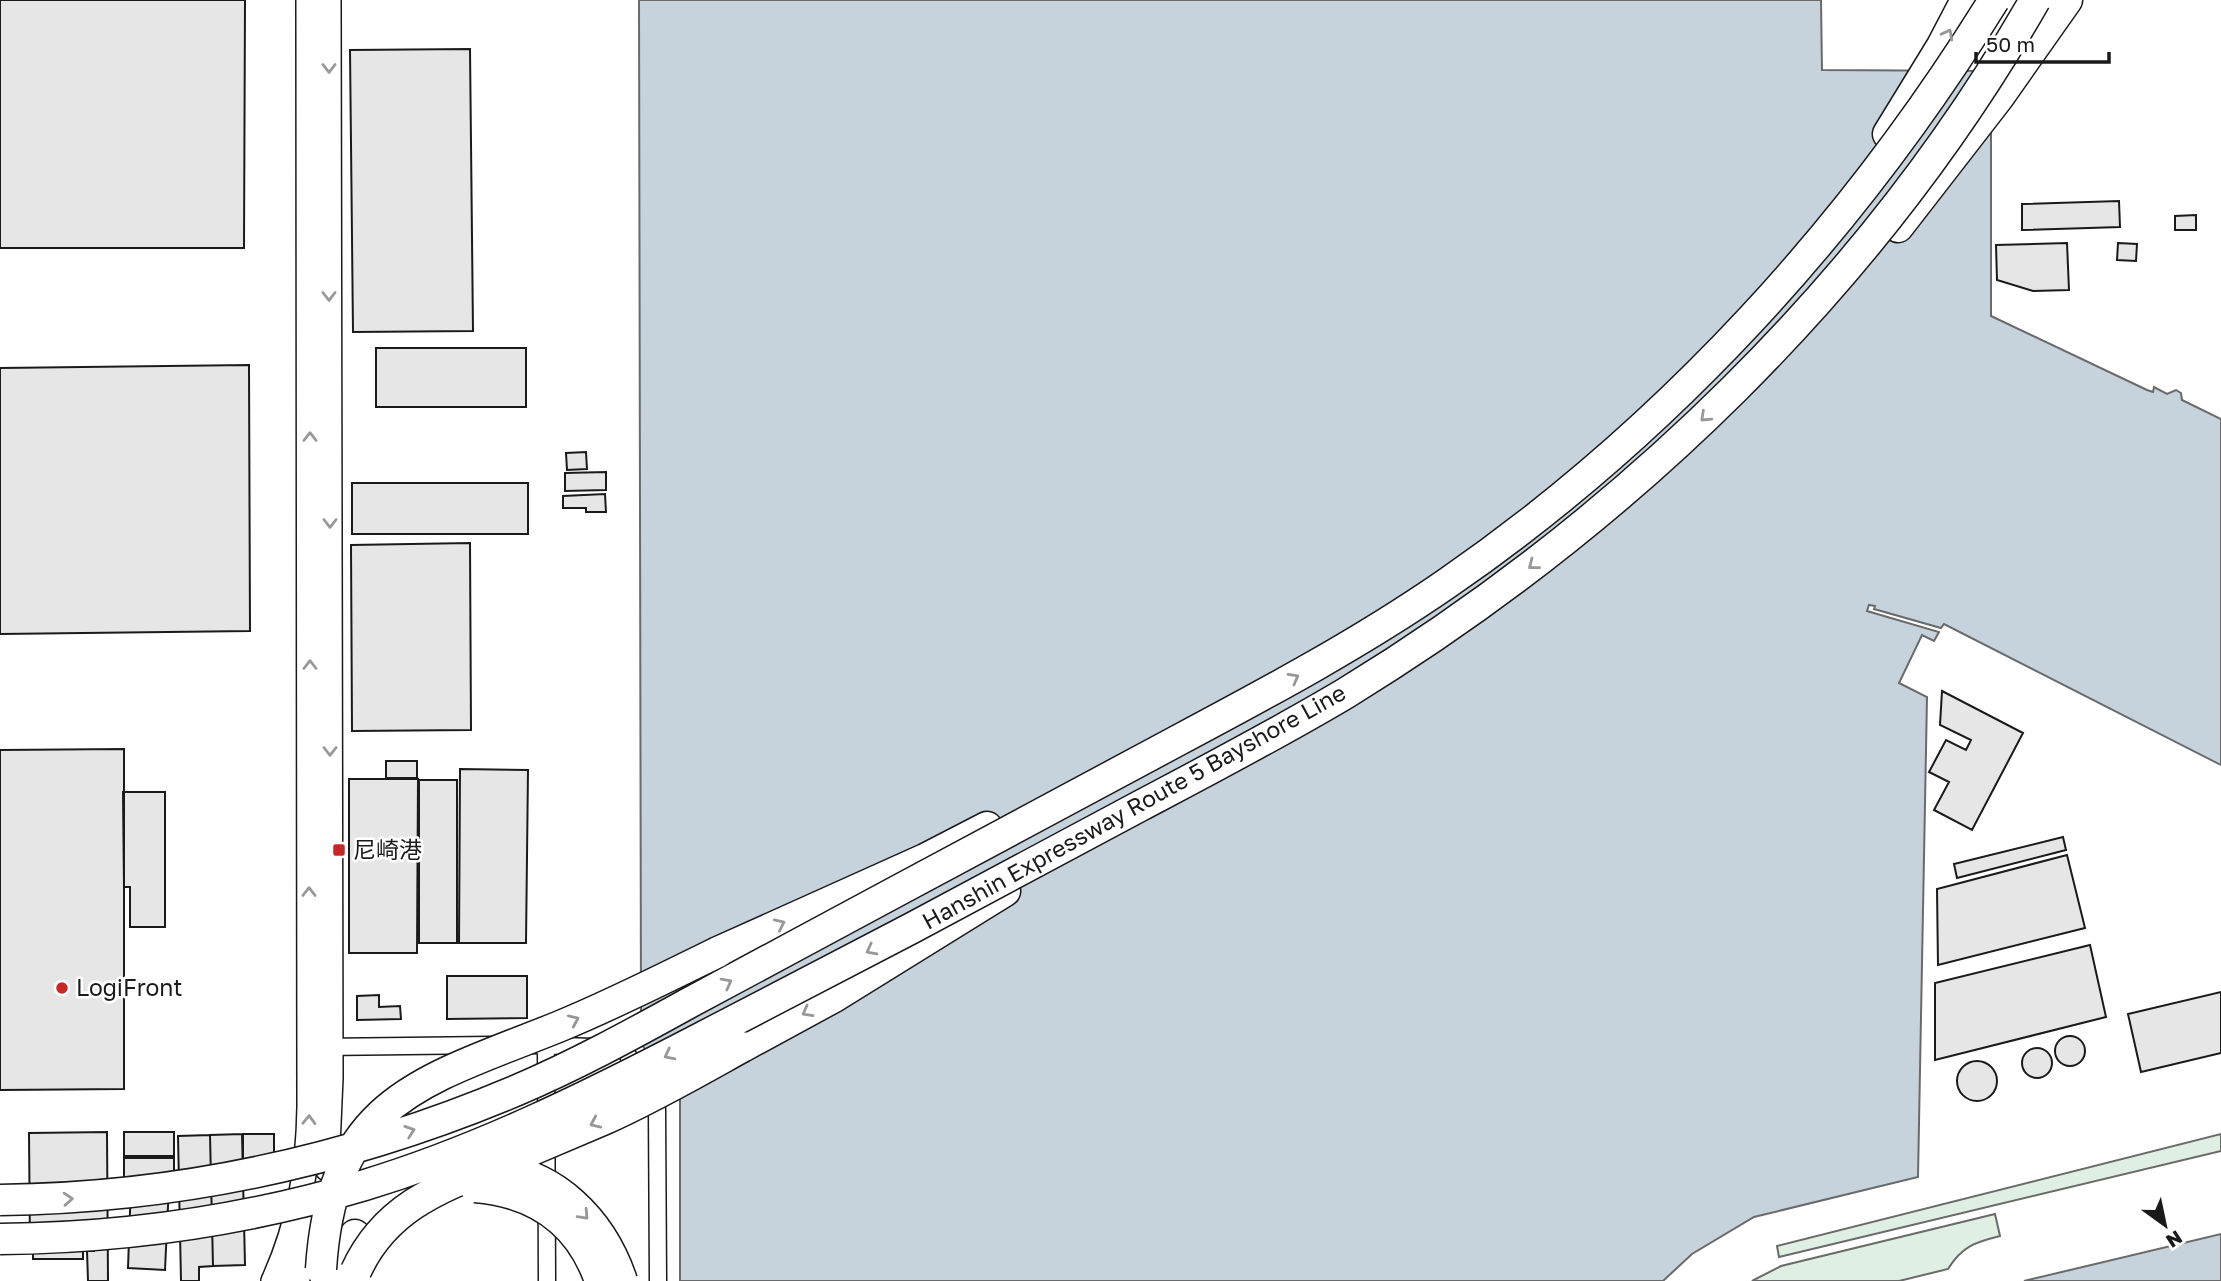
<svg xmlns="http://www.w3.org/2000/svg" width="2221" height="1281" viewBox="0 0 2221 1281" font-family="'Golos Text','Noto Sans JP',sans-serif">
<rect width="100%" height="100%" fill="#fff"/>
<!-- green -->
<path fill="#e0efe3" stroke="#6a6a6a" stroke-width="2" d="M 2221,1134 L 2221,1151 L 1779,1257 L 1777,1246 Z
M 1995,1214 L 2000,1236 C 1976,1242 1962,1246 1948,1269 L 1899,1281 L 1752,1281 L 1781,1266 Z"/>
<!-- water -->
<path fill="#c6d2dc" stroke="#6a6a6a" stroke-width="2" d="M 639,0 L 1821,0 L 1822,70 L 1991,71 L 1991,316 L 2147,390 L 2153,392 L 2154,387 L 2167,394 L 2176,390 L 2181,393 L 2182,400 L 2221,419 L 2221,765 L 1944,624 L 1941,628 L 1874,609 L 1875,606 L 1869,605 L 1867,611 L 1939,632 L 1934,641 L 1922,635 L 1899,683 L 1927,697 L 1918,1177 L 1754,1217 L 1692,1254 L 1663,1281 L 680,1281 L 680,1098 L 642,1045 L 641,1021 Z
M 2221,1234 L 2221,1281 L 2024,1281 Z"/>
<!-- building -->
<path fill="#e6e6e6" stroke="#1a1a1a" stroke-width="2" d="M 0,0 L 245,0 L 244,248 L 0,248 Z
M 470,49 L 473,331 L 353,332 L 350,50 Z
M 2119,201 L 2120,227 L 2022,230 L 2022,204 Z
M 2196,215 L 2196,230 L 2175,230 L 2175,216 Z
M 2067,243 L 2069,290 L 2033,291 L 1997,280 L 1996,245 Z
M 2118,243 L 2137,244 L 2136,261 L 2117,260 Z
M 376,348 L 526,348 L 526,407 L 376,407 Z
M 249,365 L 250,631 L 0,634 L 0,368 Z
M 586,452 L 587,469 L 567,470 L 566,453 Z
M 606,472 L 606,490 L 565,491 L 565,473 Z
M 352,483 L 528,483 L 528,534 L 352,534 Z
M 605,494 L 606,512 L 586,512 L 586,508 L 563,508 L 563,496 Z
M 470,543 L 471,730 L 352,731 L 351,545 Z
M 1942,691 L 2023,733 L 1972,830 L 1934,810 L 1949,782 L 1929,772 L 1946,740 L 1966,750 L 1971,740 L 1940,725 Z
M 124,749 L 124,1089 L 0,1090 L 0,750 Z
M 386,761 L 417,761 L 417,778 L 386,778 Z
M 460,769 L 528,770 L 526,943 L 459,943 Z
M 349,779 L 418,779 L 417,953 L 349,953 Z
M 419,780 L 457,780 L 457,943 L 419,943 Z
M 123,792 L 165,792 L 165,927 L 130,927 L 130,887 L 124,887 Z
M 2063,837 L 2066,850 L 1957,878 L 1954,864 Z
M 2067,855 L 2085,928 L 1938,965 L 1937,889 Z
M 2090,945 L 2106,1017 L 1935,1060 L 1935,983 Z
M 447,976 L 527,976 L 527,1018 L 447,1019 Z
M 2221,992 L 2221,1053 L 2141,1072 L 2128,1014 Z
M 379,995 L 379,1007 L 400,1006 L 401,1019 L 357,1020 L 357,996 Z
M2055 1051a15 15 0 1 1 30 0a15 15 0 1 1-30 0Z
M2022 1063a15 15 0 1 1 30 0a15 15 0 1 1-30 0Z
M1957 1081a20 20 0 1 1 40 0a20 20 0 1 1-40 0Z
M 107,1132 L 108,1281 L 88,1281 L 87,1251 L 94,1251 L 94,1249 L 83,1249 L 83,1259 L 33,1259 L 33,1249 L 30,1249 L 29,1133 Z
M 124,1132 L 174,1132 L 174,1156 L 124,1156 Z
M 242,1134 L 245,1265 L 213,1266 L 210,1135 Z
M 243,1134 L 274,1134 L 274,1159 L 243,1159 Z
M 210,1135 L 213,1266 L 199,1267 L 199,1281 L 181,1281 L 178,1136 Z
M 124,1158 L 174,1158 L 174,1182 L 124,1182 Z
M 131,1184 L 169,1185 L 165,1270 L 128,1268 Z"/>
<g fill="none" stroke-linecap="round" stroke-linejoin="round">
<!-- street casing -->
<g stroke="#1a1a1a" stroke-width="19">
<path id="street" d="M 532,1045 L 624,1048 L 657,1109 L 658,1281
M 546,1045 L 547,1281
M 322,1047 L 492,1045"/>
</g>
<!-- secondary casing -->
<g stroke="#1a1a1a" stroke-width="26">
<path id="secondary" d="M 327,1169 L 331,1078 L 329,0
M 273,1281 C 299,1224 308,1169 309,1107 L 308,0
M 297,1281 L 317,1220"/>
</g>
<!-- highway casing -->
<g stroke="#1a1a1a" stroke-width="33">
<path id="highway" d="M 1888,134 L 1942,46 L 1966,0
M 1898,227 L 1998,98 L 2067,0
M 718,952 L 925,859 L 987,827
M 742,1047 L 834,997 L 1005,891
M 332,1281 L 344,1252 L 355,1235"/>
</g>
<!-- street -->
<use href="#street" stroke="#fff" stroke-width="16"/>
<!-- secondary -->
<use href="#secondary" stroke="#fff" stroke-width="23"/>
<!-- highway -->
<use href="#highway" stroke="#fff" stroke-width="30"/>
<!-- highway-bridge casing -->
<g stroke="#1a1a1a" stroke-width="33" stroke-linecap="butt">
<path id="highway-bridge" d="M 488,1168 C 554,1171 602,1221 622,1281
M 475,1187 C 536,1192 580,1222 600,1281
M 0,1200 C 180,1198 349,1161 515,1091 C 574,1066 631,1035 687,1004 C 758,966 828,928 899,890 C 991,841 1083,791 1175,742 C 1267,693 1359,644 1446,584 C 1667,432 1853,228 1994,0
M 0,1239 C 123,1238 248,1220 365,1185 C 480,1150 587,1097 693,1042 C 766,1004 839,966 912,928 C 988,887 1064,846 1140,806 C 1210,769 1279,733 1346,693 C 1625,522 1872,285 2035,0
M 321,1269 C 332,1099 421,1082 558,1027 C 612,1005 665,978 718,952
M 356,1271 C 386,1205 444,1186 506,1161 C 539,1147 572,1133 605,1119 C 652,1098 697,1072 742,1047"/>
</g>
<!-- highway-bridge -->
<use href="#highway-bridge" stroke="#fff" stroke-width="30"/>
</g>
<!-- one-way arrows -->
<defs><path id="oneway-chevron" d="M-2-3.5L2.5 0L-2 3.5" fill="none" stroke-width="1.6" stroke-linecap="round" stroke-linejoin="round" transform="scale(1.75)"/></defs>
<g stroke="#989898">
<use href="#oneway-chevron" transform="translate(1948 34) rotate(-62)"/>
<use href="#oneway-chevron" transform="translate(329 68) rotate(90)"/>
<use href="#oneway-chevron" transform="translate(329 296) rotate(90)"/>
<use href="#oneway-chevron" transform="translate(1705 417) rotate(137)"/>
<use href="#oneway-chevron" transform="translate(310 437) rotate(-90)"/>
<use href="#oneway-chevron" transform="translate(330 523) rotate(90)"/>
<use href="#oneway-chevron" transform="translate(1533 565) rotate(142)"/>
<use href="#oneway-chevron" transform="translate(310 665) rotate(-90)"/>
<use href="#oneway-chevron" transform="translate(1294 678) rotate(-29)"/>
<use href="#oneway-chevron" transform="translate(330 751) rotate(90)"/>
<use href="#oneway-chevron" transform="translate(309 892) rotate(-90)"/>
<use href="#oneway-chevron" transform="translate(780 924) rotate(-25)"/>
<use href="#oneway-chevron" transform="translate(871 950) rotate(152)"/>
<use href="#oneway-chevron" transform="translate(727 983) rotate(-28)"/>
<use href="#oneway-chevron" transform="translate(807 1012) rotate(151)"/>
<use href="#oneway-chevron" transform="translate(574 1020) rotate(-24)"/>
<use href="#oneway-chevron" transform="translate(669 1055) rotate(153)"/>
<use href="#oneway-chevron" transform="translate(309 1120) rotate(-88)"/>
<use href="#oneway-chevron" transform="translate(595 1123) rotate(156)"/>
<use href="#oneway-chevron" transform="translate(410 1131) rotate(-19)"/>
<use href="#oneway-chevron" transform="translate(68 1199) rotate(-4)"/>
<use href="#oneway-chevron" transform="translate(584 1215) rotate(47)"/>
</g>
<!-- markers -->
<g fill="#c62828" stroke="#fff" stroke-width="2.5">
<rect x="332" y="843" width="14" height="14" rx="3.5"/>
<circle cx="62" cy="988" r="7"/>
</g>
<g text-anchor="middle" stroke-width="5" stroke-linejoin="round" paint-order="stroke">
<!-- street labels -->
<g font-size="23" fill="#1a1a1a" stroke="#fff">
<text transform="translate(1134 807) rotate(-29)" y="8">Hanshin Expressway Route 5 Bayshore Line</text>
</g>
<!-- poi labels -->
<g font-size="23" fill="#1a1a1a" stroke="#fff" text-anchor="start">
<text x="353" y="858">尼崎港</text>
<text x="76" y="996">LogiFront</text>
</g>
</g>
<!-- north arrow -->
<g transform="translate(2165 1225) rotate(147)" stroke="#ffffff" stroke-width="5" paint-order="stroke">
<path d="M0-5L12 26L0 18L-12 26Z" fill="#1a1a1a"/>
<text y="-10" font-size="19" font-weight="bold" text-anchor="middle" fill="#1a1a1a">N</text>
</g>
<!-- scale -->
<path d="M1976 52v10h133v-10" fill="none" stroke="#1a1a1a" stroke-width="3.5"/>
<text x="1986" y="52" font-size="21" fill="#1a1a1a" stroke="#ffffff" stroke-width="5" paint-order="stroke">50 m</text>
</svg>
